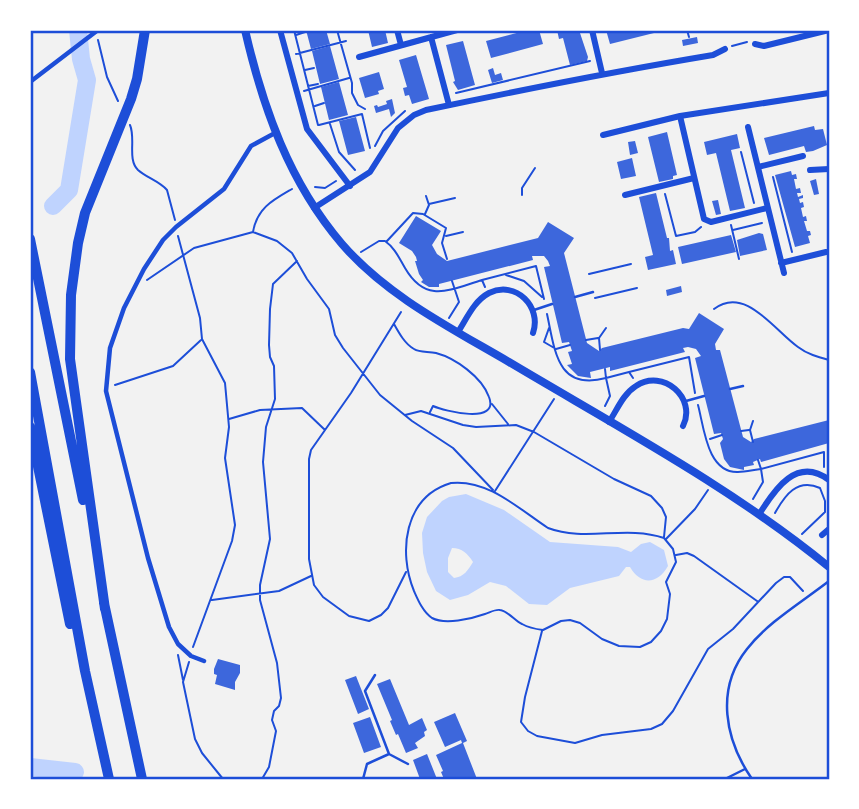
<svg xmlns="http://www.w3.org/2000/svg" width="859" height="809" viewBox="0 0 859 809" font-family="'Sofia Sans Condensed',sans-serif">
<rect width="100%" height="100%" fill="#f2f2f2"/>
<!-- water -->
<path fill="#bfd3fe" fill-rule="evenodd" d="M 466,494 L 504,510 L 550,542 L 618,547 L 631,552 L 641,544 L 650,542 L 664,550 L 668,566 C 658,584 641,586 630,567 L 626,567 L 619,576 L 570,588 L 547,605 L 529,604 L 506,586 L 490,582 L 468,595 L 450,600 L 436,591 L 427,572 L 423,553 L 422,533 L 427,517 L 442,501 L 449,497 ZM 452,548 C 462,548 468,554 473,562 C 468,570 464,577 454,578 L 448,572 L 448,558 Z"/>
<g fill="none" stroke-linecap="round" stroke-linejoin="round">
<!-- river -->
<path stroke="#bfd3fe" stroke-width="18" d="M 53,206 L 69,190 L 87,80 L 81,59 L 78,30
M 30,767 L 75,772"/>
</g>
<!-- building -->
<path fill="#3d67dc" d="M 306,30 L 326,30 L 330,44 L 311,49 Z
M 368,30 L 385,30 L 388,43 L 372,47 Z
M 528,30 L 539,30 L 543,44 L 491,58 L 486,41 Z
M 557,30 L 579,30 L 588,57 L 587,61 L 570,65 L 563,38 L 559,39 Z
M 606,30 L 661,30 L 662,31 L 610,44 Z
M 697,37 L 698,43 L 683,46 L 682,40 Z
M 463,41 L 475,85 L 458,90 L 453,82 L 455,81 L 446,45 Z
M 330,46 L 339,79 L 320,84 L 312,51 Z
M 416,55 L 429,99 L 412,104 L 409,95 L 405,96 L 403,88 L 407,87 L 399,60 Z
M 493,68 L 495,75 L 501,73 L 503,80 L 492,83 L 488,70 Z
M 379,72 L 384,89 L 378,91 L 379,94 L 365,98 L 359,78 Z
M 339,82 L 348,115 L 329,120 L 321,87 Z
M 392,99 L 395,113 L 391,117 L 389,109 L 376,113 L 374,106 L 377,105 L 378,107 L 387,104 L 386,101 Z
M 356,117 L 365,151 L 348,155 L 339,121 Z
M 814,126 L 815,130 L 823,129 L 827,145 L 813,151 L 806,152 L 804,146 L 769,155 L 764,138 Z
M 667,132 L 677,175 L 673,176 L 673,179 L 659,182 L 648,137 Z
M 737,134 L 740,148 L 731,150 L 745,208 L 730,211 L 716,153 L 707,155 L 704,142 Z
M 635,141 L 638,153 L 630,155 L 628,142 Z
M 632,158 L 636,176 L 621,179 L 617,162 Z
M 791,171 L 792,175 L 796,174 L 797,179 L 794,179 L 796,189 L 800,188 L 801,193 L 797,193 L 798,197 L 803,195 L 803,198 L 799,199 L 800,203 L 803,202 L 804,207 L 801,208 L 803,217 L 806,216 L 807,221 L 804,221 L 807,231 L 810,231 L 811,235 L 808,236 L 810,243 L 795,247 L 775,175 Z
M 816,179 L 819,194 L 814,195 L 810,181 Z
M 656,193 L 667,238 L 669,238 L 670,251 L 673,250 L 676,264 L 648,270 L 645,257 L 653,255 L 639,197 Z
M 718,200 L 721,214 L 716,215 L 712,201 Z
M 416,216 L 441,231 L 432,245 L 437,254 L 447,261 L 538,238 L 548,222 L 574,238 L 564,253 L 587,343 L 599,351 L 602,348 L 683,328 L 689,329 L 699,313 L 724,329 L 715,344 L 716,350 L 720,350 L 743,437 L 751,442 L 754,439 L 829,420 L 829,443 L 761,462 L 760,459 L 753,462 L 754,465 L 744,467 L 744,470 L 730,467 L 724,459 L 720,443 L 723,439 L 721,433 L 714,434 L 695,358 L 701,356 L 696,349 L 688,347 L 683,348 L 685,352 L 610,371 L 610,367 L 590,372 L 591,378 L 578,376 L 567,365 L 572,364 L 568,352 L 572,351 L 569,342 L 562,343 L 544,267 L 550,266 L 548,261 L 544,256 L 532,256 L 533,260 L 439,284 L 439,287 L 429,287 L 421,282 L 423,280 L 419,274 L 415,261 L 417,261 L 416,257 L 412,251 L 399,243 Z
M 759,233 L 763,234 L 767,250 L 740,256 L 737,240 Z
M 731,235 L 736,252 L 682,264 L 678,247 Z
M 681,286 L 682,292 L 667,296 L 666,290 Z
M 218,659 L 240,665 L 240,673 L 235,682 L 235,690 L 215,684 L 217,675 L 214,674 L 214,669 Z
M 356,676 L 369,709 L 358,714 L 345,680 Z
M 390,679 L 409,725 L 422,718 L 427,730 L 424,732 L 425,736 L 415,743 L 418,748 L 406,753 L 398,734 L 396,735 L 390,721 L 392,720 L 377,684 Z
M 455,713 L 467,741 L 463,743 L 477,779 L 444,779 L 441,772 L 443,771 L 436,755 L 462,743 L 461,740 L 445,747 L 434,722 Z
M 370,717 L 381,747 L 364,753 L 353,723 Z
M 427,754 L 437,779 L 420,779 L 413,760 Z"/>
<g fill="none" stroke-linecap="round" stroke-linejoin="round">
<!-- path -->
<path stroke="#1d4ed8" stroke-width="2" d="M 294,30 L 318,125
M 337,30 L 352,83 L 352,93 L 358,105 L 365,109
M 687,30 L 689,37
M 296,35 L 305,32
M 98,40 L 107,77 L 118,101
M 732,46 L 747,42
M 296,54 L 346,41
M 305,70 L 314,68
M 308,86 L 318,84
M 304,91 L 349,78
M 456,93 L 590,61
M 315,106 L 324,103
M 330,124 L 339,152 L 355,170
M 130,125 C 136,139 127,159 138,170 C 147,178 159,181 167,190 L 175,220
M 319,125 L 362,114 L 370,148
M 375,146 L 383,131 L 405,111
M 741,152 L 754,203
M 773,177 L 792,252
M 315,187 L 325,188 L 336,181
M 665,194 L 676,236 L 695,232 L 701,227
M 522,195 L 522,188 L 535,168
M 429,204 L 455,198
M 425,214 L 429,205 L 426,196
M 731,225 L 739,259
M 733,230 L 762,223
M 253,232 L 277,241 L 292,253 L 307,279 L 329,309 L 335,335 L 343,348 L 380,395 L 412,421 L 453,448 L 493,490
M 178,236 L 200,318 L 202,339 L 225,383 L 229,427 L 225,458 L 235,525 L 232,541 L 193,647
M 446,236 L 463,232
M 387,241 L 413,213 L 423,214 L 446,228 L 442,243 L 447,259
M 361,252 L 379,241 L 385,241 C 395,248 399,258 405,268 C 426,304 449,290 482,280 L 485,287
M 589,274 L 631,264
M 506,275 L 524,281 L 542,297
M 147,280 L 194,248 L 253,232 C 257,208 273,200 292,189
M 482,280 L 536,266 L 544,299
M 595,298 L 637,288
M 714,309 C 745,285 774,330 798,347 C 807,354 818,357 829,360
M 401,312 L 351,393 L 311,450 L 309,459 L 309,559 L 314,585 L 323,597 L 349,616 L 369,621 L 381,615 L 388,608 L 406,572
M 547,314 C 555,351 557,391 606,378 L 610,396 L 605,406
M 449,318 L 459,302 L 452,281
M 394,324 C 399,333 405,344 414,349 C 420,353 429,351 436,353 C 455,358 482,377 489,397 C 500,425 444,411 433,406 L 430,412
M 549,328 L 544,342 L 556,349 L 570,345
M 586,340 L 598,338
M 600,350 L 599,338 L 606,328
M 605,369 L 606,378 L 629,372 L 633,378
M 629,372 L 689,357 L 695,393
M 115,385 L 173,366 L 201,340
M 492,404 L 508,424
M 698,405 C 704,427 707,473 738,472 C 745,472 753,470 761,469 L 763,482 L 753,499
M 405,415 L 421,411 L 463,425 L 476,427 L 516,425 L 534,432 L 614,479 L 651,496 L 662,508 L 666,517 L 664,537
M 229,419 L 260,410 L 302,408 L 325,430
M 753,421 L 750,430 L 753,442
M 741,431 L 749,430
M 710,439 L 722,435
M 758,460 L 761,469 L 824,452 L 824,467
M 451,483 C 488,479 519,509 548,528 C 585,542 626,525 664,538 L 673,549 L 676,562 L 666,582 L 670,594 L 667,619 L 661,631 L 651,642 L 640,647 L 619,646 L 602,639 L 580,623 L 570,620 L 561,621 L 543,630 C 535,629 529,628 522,624 C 515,621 508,611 500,610 C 495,609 489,613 485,614 C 471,619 445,625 432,618 C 423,612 418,600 414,591 C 398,552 404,497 451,483 Z
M 495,491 L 554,399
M 775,513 C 785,495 797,478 820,488 L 825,501 L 825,512 L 802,534
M 666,539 L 695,509 L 708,490
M 676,555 L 687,553 L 694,556 L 757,601
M 212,600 L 279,591 L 311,576
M 542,631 L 525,697 L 521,722 L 528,731 L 537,736 L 575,743 L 602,735 L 651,729 L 662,724 L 673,711 L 708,649 L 733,629 L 776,583 L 784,577 L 790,577 L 803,591
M 178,655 L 183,680
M 189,662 L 183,682 L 195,739 L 202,753 L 223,779
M 262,779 L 269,767 L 276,731 L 272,720 L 274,711 L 279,706 L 281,698 L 277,663 L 260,600 L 260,585 L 270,539 L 263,462 L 266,427 L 275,399 L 274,366 L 270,357 L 269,345 L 270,309 L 273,284 L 297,261"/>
<!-- service -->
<path stroke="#1d4ed8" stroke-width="2.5" d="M 575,297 L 593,292
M 534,310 L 552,304
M 730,389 L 743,386
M 686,401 L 704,396
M 375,675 L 365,691 L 389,754
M 363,779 L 367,764 L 389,754 L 408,764
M 725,779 L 745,769
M 752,779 C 725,740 715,689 747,649 C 768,622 802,602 829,581"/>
<!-- pedestrian -->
<path stroke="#1d4ed8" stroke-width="4.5" d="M 30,82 L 98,30
M 204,661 L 191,656 L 178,644 L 169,627 L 148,558 L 106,391 L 110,348 L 124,308 L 144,269 L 163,240 L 176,227 L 224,189 L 251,146 L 275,133"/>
<!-- minor -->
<path stroke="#1d4ed8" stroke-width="6" d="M 280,30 L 307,129 L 350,186
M 397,30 L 401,45
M 592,30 L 602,73
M 431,37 L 449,105
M 755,44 L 764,46 L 829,30
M 359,57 L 457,30
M 680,116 L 704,219 L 711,222 L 767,208
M 748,127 L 784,273
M 603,135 L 680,116 L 829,93
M 758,167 L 803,156
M 810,170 L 829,169
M 625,195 L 694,178
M 314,208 L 370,172 L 398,128 L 414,115 L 426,110 C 521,90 617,71 713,55 L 725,49
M 781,263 L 826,252
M 458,332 C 467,318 474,301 489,293 C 516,280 542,307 533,333
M 609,422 C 617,410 623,394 636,386 C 663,368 697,398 683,426
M 760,513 C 775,489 797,456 829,480
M 822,535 L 829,529"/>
<!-- tertiary -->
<path stroke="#1d4ed8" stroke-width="8" d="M 245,30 C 263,108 289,182 342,244 C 387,296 451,328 509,362 C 618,427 731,487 829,567"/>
<!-- trunk -->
<path stroke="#1d4ed8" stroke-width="10" d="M 30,239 L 83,500
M 30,372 L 85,671 L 109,779
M 30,427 L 70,624
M 104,603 L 142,779
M 105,609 L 70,359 L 71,295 L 78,243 L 85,213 L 131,99 L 137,79 L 145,30"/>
</g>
<!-- border -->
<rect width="859" height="809" fill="none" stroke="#ffffff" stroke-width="63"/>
<rect x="32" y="32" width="796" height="746" fill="none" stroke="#1d4ed8" stroke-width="2.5"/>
</svg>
